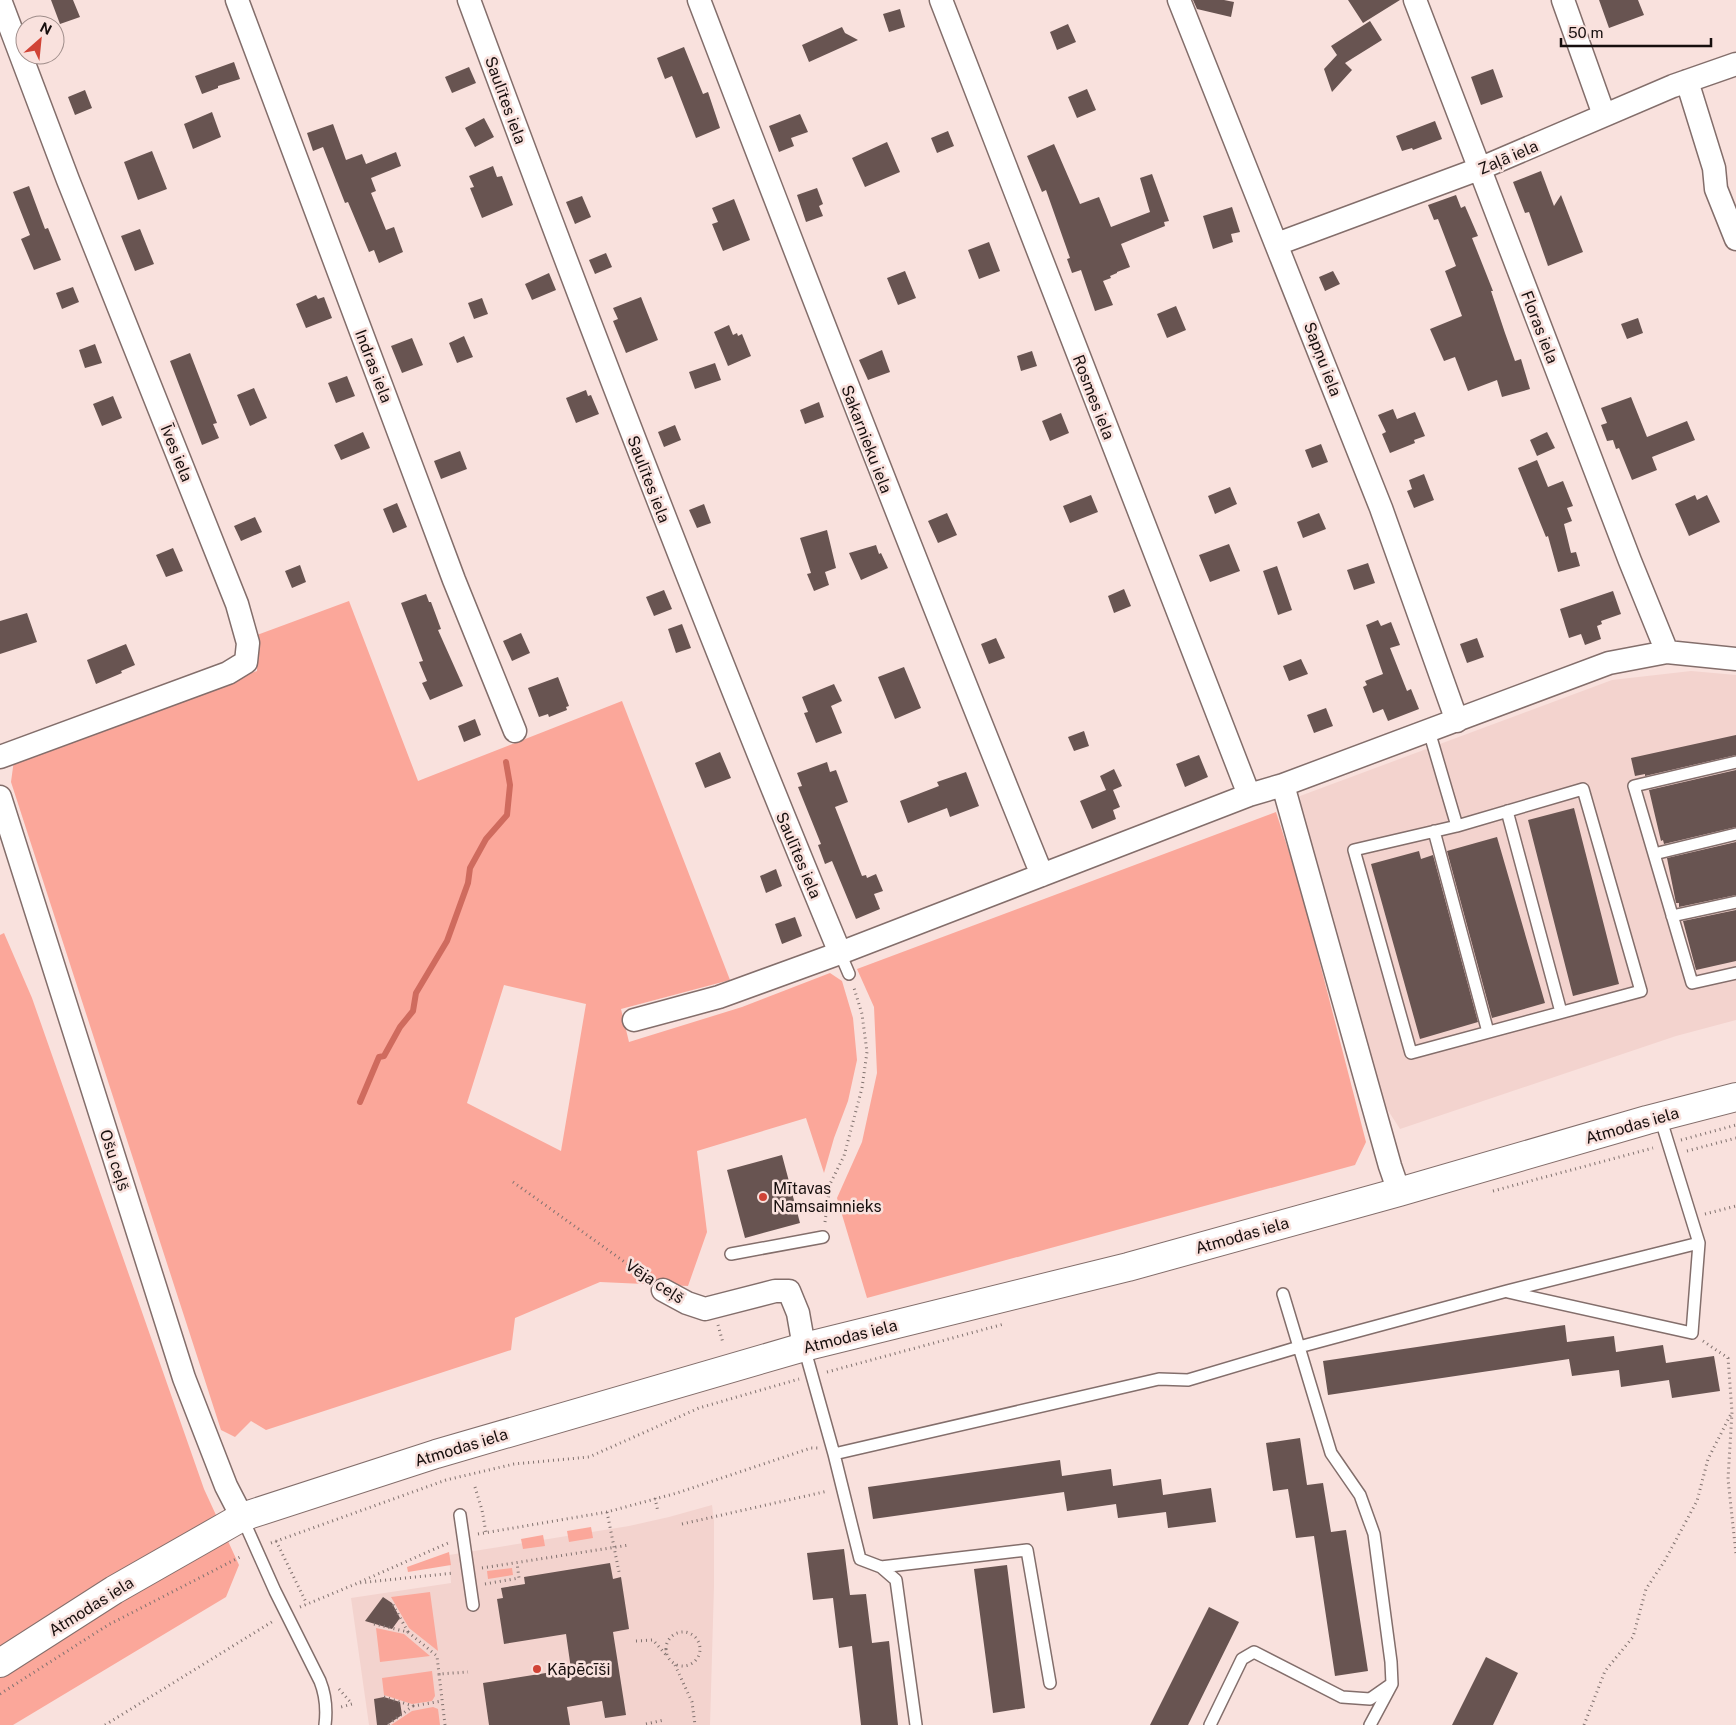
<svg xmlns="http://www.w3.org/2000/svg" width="1736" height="1725" viewBox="0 0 1736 1725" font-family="'Public Sans',sans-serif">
<rect width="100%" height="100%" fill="#f9e1dd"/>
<!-- built -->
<path fill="#f3d3ce" d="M 1691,671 L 1736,675 L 1736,1020 L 1676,1036 L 1400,1129 L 1369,1081 L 1303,832 L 1300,796 L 1612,680 Z
M 712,1505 L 714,1521 L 714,1586 L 710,1725 L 369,1725 L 351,1598 L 451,1583 L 449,1555 L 629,1526 L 669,1517 Z"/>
<!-- green -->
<path fill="#fba79a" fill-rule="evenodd" d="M 349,601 L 418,781 L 622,701 L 730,980 L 621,1009 L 629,1042 L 742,1007 L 830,973 L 842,981 L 853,1018 L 857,1060 L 848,1101 L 834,1138 L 824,1173 L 806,1118 L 697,1151 L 707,1232 L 688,1286 L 600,1282 L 515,1318 L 511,1350 L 266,1430 L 251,1421 L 235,1437 L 221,1430 L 11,782 L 14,760 L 257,671 L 257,635 ZM 504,985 L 586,1004 L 561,1151 L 467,1103 Z
M 1276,812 L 1300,886 L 1366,1142 L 1355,1165 L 867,1298 L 837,1198 L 862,1142 L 877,1073 L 874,1007 L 857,969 Z
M 4,933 L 32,998 L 204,1489 L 239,1565 L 226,1597 L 13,1725 L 0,1725 L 0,935 Z
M 591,1527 L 593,1538 L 569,1542 L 567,1531 Z
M 543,1535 L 545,1546 L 523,1549 L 521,1539 Z
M 449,1552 L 451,1565 L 408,1572 L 407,1567 Z
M 512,1568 L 513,1575 L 488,1579 L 487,1571 Z
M 430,1592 L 438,1651 L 409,1628 L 391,1597 Z
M 376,1628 L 404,1634 L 430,1656 L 380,1662 Z
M 432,1671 L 435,1696 L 432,1701 L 412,1704 L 384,1695 L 382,1678 Z
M 433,1707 L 438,1709 L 440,1725 L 391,1725 L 412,1711 Z"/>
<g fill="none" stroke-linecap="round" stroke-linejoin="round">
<!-- stream -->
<path stroke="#cf6b5e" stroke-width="6" d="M 360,1102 L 379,1057 L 384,1056 L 400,1027 L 413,1011 L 416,993 L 447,941 L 468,883 L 470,868 L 486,839 L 507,815 L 510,785 L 506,762"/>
</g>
<!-- building -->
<path fill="#685451" d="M 51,0 L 73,0 L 80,17 L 60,24 Z
M 1193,0 L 1224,0 L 1234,2 L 1231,17 L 1197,9 Z
M 1348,0 L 1400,0 L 1363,23 Z
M 1599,0 L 1638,0 L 1644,15 L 1609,28 Z
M 900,9 L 905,27 L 889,32 L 883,14 Z
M 1370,21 L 1382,40 L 1345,63 L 1352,70 L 1332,92 L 1324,69 L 1337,55 L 1331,46 Z
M 1068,24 L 1076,42 L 1057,50 L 1050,32 Z
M 842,27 L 845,33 L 858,40 L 809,62 L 802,45 Z
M 684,47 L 703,94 L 708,92 L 720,128 L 696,138 L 672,76 L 665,79 L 657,58 Z
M 234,62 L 240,79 L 218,86 L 218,88 L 202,94 L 195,76 Z
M 469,67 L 476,83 L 452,93 L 445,77 Z
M 1493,69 L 1503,97 L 1481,105 L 1471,77 Z
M 1087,89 L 1096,110 L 1077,118 L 1068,97 Z
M 85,90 L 92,108 L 75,115 L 68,97 Z
M 212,112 L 221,137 L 193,149 L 184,124 Z
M 800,114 L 808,132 L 791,138 L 794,146 L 779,152 L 769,126 Z
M 484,118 L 494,137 L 475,147 L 465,128 Z
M 1435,121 L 1442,139 L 1413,150 L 1412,148 L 1402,151 L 1396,136 Z
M 333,124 L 346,160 L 362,154 L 366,164 L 396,152 L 401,166 L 371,178 L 376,191 L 371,193 L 386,230 L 394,227 L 403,252 L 379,263 L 374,250 L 369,252 L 348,202 L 345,203 L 323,147 L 313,151 L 307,133 Z
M 948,131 L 954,146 L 937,153 L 931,138 Z
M 887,142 L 900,172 L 865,187 L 852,158 Z
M 1054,144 L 1080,204 L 1099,197 L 1111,227 L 1150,212 L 1140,178 L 1152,174 L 1169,221 L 1164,222 L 1165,226 L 1121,244 L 1130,267 L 1117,272 L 1117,273 L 1110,276 L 1111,278 L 1103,281 L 1113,305 L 1095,311 L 1081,270 L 1072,273 L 1067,259 L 1070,258 L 1046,190 L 1042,192 L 1027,156 Z
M 152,151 L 167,189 L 138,200 L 124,162 Z
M 493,166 L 497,177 L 502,176 L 513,205 L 482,218 L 470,188 L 474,187 L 469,176 Z
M 1541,171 L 1554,206 L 1561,195 L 1583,252 L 1548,266 L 1529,212 L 1525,213 L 1513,182 Z
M 29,186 L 45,229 L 48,228 L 61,260 L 34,270 L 21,239 L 30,235 L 13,192 Z
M 817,188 L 823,204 L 819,206 L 823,216 L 806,222 L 797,195 Z
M 1456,195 L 1461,208 L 1465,206 L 1478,236 L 1472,238 L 1493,291 L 1491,291 L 1505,333 L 1515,361 L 1521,359 L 1530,389 L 1502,397 L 1497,380 L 1468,391 L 1455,357 L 1444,361 L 1430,329 L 1462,316 L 1445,271 L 1456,266 L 1438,219 L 1434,220 L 1428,205 Z
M 582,196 L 591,217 L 575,224 L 566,202 Z
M 734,199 L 750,240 L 723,251 L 712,224 L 718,222 L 712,208 Z
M 1232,207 L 1240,232 L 1231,234 L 1233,242 L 1213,249 L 1203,216 Z
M 140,229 L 154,264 L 135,271 L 121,236 Z
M 989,242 L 1000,271 L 979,279 L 968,250 Z
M 606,253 L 612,267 L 595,274 L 589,260 Z
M 905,271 L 916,298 L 898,305 L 887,278 Z
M 1333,271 L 1340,284 L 1325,291 L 1319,277 Z
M 549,273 L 556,290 L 532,300 L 525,284 Z
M 73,287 L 79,302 L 62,309 L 56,293 Z
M 316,295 L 318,299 L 324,297 L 332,318 L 306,328 L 296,304 Z
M 641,297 L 658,340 L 626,353 L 613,321 L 618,319 L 613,308 Z
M 482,298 L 488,314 L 474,319 L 468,303 Z
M 1176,306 L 1186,330 L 1167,338 L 1157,314 Z
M 1638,318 L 1643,333 L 1627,339 L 1621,324 Z
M 729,325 L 733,335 L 737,333 L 738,336 L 742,334 L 751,356 L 728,366 L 714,332 Z
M 464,336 L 473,357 L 457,363 L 449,343 Z
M 412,338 L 423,365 L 402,373 L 391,346 Z
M 95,344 L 102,363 L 85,368 L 79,350 Z
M 882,350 L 890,372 L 868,380 L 859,360 Z
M 1032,351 L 1037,366 L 1021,371 L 1017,356 Z
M 190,353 L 217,423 L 213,424 L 219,438 L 202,445 L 170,361 Z
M 715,363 L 721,380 L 695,389 L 689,372 Z
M 347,376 L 355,396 L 336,403 L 328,383 Z
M 254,388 L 267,418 L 250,426 L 237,395 Z
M 586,390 L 588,396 L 591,395 L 599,414 L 576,423 L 566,398 Z
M 113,396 L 122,418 L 102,426 L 93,404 Z
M 1631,397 L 1647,437 L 1687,421 L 1695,440 L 1652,457 L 1657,470 L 1632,480 L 1619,448 L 1616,449 L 1613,440 L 1607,441 L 1601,425 L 1607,423 L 1601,408 Z
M 819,402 L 824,417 L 805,424 L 800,410 Z
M 1393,409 L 1397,419 L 1415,412 L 1425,436 L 1414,440 L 1415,443 L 1390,453 L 1382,434 L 1386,432 L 1378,415 Z
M 1061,413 L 1069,433 L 1050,441 L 1042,421 Z
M 675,425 L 681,440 L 664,447 L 658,432 Z
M 363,432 L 370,448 L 341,460 L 334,445 Z
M 1547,432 L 1555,448 L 1537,456 L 1530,440 Z
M 1321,444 L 1328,462 L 1312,468 L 1305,450 Z
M 460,451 L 467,469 L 441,479 L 434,461 Z
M 1537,460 L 1548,487 L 1563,481 L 1573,506 L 1567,508 L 1572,521 L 1564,524 L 1571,553 L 1576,552 L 1580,566 L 1558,572 L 1548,536 L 1546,537 L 1518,468 Z
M 1424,474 L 1434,500 L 1414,508 L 1407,491 L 1412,489 L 1409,480 Z
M 1230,487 L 1237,504 L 1215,514 L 1208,496 Z
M 1091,495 L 1098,512 L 1070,523 L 1063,506 Z
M 1695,495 L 1697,500 L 1707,495 L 1720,522 L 1689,536 L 1675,504 Z
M 397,503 L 407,527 L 393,533 L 383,509 Z
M 704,504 L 711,523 L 697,528 L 689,510 Z
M 947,513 L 957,535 L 938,543 L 928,521 Z
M 1319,513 L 1326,529 L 1303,538 L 1297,522 Z
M 255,517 L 262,532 L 241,541 L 234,526 Z
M 827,530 L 836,568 L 825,572 L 829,585 L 814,591 L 807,574 L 811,573 L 800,538 Z
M 1229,544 L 1240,571 L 1210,582 L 1199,555 Z
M 876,545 L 879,554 L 881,553 L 888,568 L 861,580 L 849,553 Z
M 173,548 L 183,571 L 166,577 L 156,555 Z
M 1368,563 L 1375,583 L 1354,590 L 1347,570 Z
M 300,565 L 306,582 L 292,588 L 285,571 Z
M 1277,566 L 1292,610 L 1278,615 L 1263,571 Z
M 1124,589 L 1131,606 L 1114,613 L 1108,596 Z
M 664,590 L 672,609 L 654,616 L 646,597 Z
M 1613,591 L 1621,614 L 1601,621 L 1602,624 L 1597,626 L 1601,639 L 1585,645 L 1581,634 L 1569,638 L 1560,609 Z
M 426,594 L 429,602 L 431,602 L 441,629 L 438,630 L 463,686 L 430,700 L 422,683 L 427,681 L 419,662 L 423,661 L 401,603 Z
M 27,613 L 37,642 L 0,654 L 0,621 Z
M 1378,620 L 1381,626 L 1391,622 L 1400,645 L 1390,648 L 1407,691 L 1411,689 L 1419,709 L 1388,721 L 1383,709 L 1373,713 L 1363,687 L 1367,685 L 1365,681 L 1383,674 L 1366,625 Z
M 682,624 L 691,648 L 676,653 L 668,629 Z
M 521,633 L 530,653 L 512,661 L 503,641 Z
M 996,638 L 1005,658 L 989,664 L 981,644 Z
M 1477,638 L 1484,657 L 1467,663 L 1460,644 Z
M 126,644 L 135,665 L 121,671 L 122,673 L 96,684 L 87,660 Z
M 1301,659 L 1308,674 L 1289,681 L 1283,666 Z
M 904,667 L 921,708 L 895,719 L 878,677 Z
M 558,677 L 569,706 L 566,707 L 567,710 L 549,717 L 548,714 L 539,717 L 528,688 Z
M 834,684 L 842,701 L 831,706 L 842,733 L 816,743 L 804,713 L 808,712 L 802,697 Z
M 1326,708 L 1333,726 L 1314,733 L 1307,715 Z
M 475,719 L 481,735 L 464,742 L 458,726 Z
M 1084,731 L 1089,746 L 1074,751 L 1068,737 Z
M 1736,735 L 1736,755 L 1645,776 L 1645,774 L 1635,776 L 1631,758 Z
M 720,752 L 731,778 L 705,788 L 695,763 Z
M 1199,755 L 1208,777 L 1185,787 L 1176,764 Z
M 827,762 L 830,772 L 836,770 L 848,802 L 835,807 L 862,876 L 866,875 L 867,878 L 876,874 L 883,891 L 874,894 L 880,909 L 856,919 L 832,861 L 825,864 L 818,845 L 821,844 L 798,787 L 802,786 L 797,773 Z
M 1114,769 L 1122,786 L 1113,790 L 1120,807 L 1113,810 L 1116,819 L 1092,829 L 1080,801 L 1106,790 L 1100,776 Z
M 1736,770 L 1736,827 L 1664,844 L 1663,840 L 1661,841 L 1649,790 Z
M 966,772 L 979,806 L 950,817 L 947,808 L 908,823 L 900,801 L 939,786 L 937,782 Z
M 1574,808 L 1619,984 L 1573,996 L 1528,820 Z
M 1497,837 L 1545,1003 L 1492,1018 L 1447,851 Z
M 1736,842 L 1736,895 L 1679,907 L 1679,903 L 1676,903 L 1667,858 Z
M 1419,851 L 1421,859 L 1433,855 L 1478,1022 L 1420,1039 L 1371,864 Z
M 776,869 L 782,886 L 766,893 L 760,876 Z
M 1736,910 L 1736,961 L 1696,970 L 1683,921 Z
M 795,917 L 802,936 L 782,944 L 775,924 Z
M 782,1155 L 800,1223 L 745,1238 L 727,1170 Z
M 1565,1325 L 1567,1342 L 1614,1336 L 1616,1352 L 1663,1345 L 1666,1363 L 1714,1356 L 1720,1391 L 1672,1398 L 1669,1380 L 1621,1387 L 1619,1370 L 1572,1376 L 1569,1359 L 1328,1395 L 1323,1361 Z
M 1300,1438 L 1307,1485 L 1323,1483 L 1331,1532 L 1346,1530 L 1368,1671 L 1335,1676 L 1314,1536 L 1296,1538 L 1288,1489 L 1273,1491 L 1266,1443 Z
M 1060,1460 L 1062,1476 L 1111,1469 L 1113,1486 L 1161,1479 L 1163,1495 L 1211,1488 L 1216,1522 L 1168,1528 L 1166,1512 L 1118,1518 L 1116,1504 L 1067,1511 L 1064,1492 L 873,1519 L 868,1487 Z
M 844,1549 L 850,1595 L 866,1594 L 872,1643 L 889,1641 L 898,1725 L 861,1725 L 852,1646 L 839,1648 L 833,1598 L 813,1600 L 807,1553 Z
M 610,1563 L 613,1579 L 621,1577 L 629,1629 L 613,1632 L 626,1715 L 605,1718 L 602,1701 L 567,1707 L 570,1725 L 489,1725 L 483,1683 L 571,1669 L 566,1634 L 504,1644 L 497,1599 L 503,1598 L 501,1588 L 525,1584 L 524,1577 Z
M 1007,1565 L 1025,1708 L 993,1713 L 974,1569 Z
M 383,1597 L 392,1603 L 400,1618 L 392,1629 L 365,1621 Z
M 1209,1607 L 1239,1622 L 1188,1725 L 1150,1725 Z
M 1486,1657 L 1518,1673 L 1493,1725 L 1452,1725 Z
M 384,1697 L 400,1702 L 402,1715 L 387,1725 L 377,1725 L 374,1699 Z"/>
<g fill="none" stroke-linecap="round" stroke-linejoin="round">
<!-- lane casing -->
<g stroke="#836e6b" stroke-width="14">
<path id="lane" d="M 1429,731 L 1457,826 L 1354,850 L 1411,1053 L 1641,991 L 1583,789 L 1457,826
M 1736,762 L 1634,786 L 1692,983 L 1736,973
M 1507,811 L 1561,1012
M 1434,831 L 1488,1032
M 1654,854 L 1736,834
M 1672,916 L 1736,902
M 840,953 L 849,974
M 731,1254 L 823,1237
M 1508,1292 L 1692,1333 L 1699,1243 L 1660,1117
M 1283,1294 L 1331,1453 L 1360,1495 L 1374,1534 L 1391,1662 L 1392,1684 L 1370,1725
M 804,1347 L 834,1454 L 860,1559 L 881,1567 L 896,1580 L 916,1725
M 834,1454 L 1159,1379 L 1188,1380 L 1299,1347 L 1507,1291 L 1699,1243
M 460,1515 L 473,1605
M 242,1517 L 275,1591 L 320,1681 C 326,1696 327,1709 325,1725
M 881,1567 L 1027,1550 L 1050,1683
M 1210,1725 L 1242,1659 L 1254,1652 L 1342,1697 L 1370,1699 L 1390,1685"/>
</g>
<!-- street casing -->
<g stroke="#836e6b" stroke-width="25">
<path id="street" d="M 0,0 L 68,180 L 237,604 L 248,643 L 246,662 L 228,673 L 0,757
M 237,0 L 454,580 L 515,731
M 469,0 C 587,320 709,638 840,953
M 699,0 C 811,293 924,585 1042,875
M 941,0 L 1249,795
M 1179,0 L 1381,508 L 1457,721
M 1415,0 L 1630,561 L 1667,652
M 1563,0 L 1604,115
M 1687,81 L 1714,168 L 1716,189 L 1736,239
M 1277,244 L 1479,169 L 1673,86 L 1736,64
M 1283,785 L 1390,1166 L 1399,1192
M 0,797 L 184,1378 L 226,1486 L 242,1517
M 634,1020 L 719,997 L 840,953 L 1249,795 L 1283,785 L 1609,663 L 1667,652 L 1736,659
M 663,1290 L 687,1303 L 705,1309 L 775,1291 L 789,1291 L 798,1313 L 804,1347"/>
</g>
<!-- secondary casing -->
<g stroke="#836e6b" stroke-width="30">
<path id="secondary" d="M 0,1663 L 114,1590 L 242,1517 L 436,1454 L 804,1347 L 1128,1267 L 1399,1192 L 1647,1120 L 1736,1097"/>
</g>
<!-- path -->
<path stroke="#81726f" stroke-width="3" stroke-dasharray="1 4" stroke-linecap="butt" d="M 1681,1140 L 1736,1125
M 1687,1151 L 1736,1138
M 513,1182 L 647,1278
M 1493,1191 L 1653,1148
M 1705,1214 L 1736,1206
M 825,1222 L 830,1184 L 844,1156 L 862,1088 L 867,1052 L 862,1014 L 854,988
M 718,1325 L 723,1343
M 1703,1341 L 1728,1358 L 1732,1412 L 1728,1479 L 1736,1554
M 827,1372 L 1004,1324
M 475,1487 L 482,1510 L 486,1533
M 655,1498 L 658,1512
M 607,1512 L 619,1572
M 682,1524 L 828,1491
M 478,1534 L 607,1512 L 677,1493 L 811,1448 L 818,1448
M 276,1541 L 307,1604
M 271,1543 L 446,1480 L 514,1464 L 589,1457 L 699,1408 L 799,1379
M 482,1568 L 629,1545
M 360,1582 L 448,1543
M 485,1584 L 519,1578 L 517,1563
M 300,1607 L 358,1583 L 454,1573
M 374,1624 L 408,1632 L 392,1603
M666 1649a17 17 0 1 1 34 0a17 17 0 1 1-34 0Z
M 408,1632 L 437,1656 L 439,1674
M 636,1641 L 653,1640 L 666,1655
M 675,1665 L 692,1702 L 695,1725
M 339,1689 L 352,1704 L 341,1707
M 0,1694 L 108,1625 L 242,1556
M 384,1697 L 413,1706 L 387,1725
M 413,1706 L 442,1701
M 646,1724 L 664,1720
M 105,1725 L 275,1620
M 445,1725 L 439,1674 L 468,1672
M 1584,1725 L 1605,1671 L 1633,1637 L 1646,1589 L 1664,1562 L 1697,1501 L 1708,1459 L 1732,1412"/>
<!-- lane -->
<use href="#lane" stroke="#fff" stroke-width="11"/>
<!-- street -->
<use href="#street" stroke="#fff" stroke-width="22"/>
<!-- secondary -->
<use href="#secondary" stroke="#fff" stroke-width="28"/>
</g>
<!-- markers -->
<g fill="#d04336" stroke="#f9e1dd" stroke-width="2">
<circle cx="763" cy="1197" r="5"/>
<circle cx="537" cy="1669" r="5"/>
</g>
<g text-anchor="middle" stroke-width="5" stroke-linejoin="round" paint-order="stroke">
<!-- street labels -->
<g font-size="16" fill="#170f0e" stroke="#f9e1dd">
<text transform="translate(506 100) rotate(70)" y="6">Saulītes iela</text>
<text transform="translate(1508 157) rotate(-23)" y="6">Zaļā iela</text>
<text transform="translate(1540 327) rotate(69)" y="6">Floras iela</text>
<text transform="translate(1323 359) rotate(69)" y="6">Sapņu iela</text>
<text transform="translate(374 366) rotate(69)" y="6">Indras iela</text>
<text transform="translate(1094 397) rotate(69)" y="6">Rosmes iela</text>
<text transform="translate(867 439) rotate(69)" y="6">Sakarnieku iela</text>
<text transform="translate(177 453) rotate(68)" y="6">Īves iela</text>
<text transform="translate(649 479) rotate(69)" y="6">Saulītes iela</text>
<text transform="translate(799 855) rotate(67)" y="6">Saulītes iela</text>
<text transform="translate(1632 1125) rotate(-16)" y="6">Atmodas iela</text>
<text transform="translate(115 1160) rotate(72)" y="6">Ošu ceļš</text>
<text transform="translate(1242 1235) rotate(-16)" y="6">Atmodas iela</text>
<text transform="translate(655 1281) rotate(33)" y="6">Vēja ceļš</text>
<text transform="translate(850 1336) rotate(-14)" y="6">Atmodas iela</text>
<text transform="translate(461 1447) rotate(-17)" y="6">Atmodas iela</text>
<text transform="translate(91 1606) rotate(-32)" y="6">Atmodas iela</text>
</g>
<!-- poi labels -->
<g font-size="16" fill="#170f0e" stroke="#f9e1dd" text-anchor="start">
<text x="773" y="1194">Mītavas<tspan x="773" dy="18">Namsaimnieks</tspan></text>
<text x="547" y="1675">Kāpēcīši</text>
</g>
</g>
<!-- north arrow -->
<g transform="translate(40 40) rotate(27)"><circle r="24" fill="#f9e1dd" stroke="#9f8d8a"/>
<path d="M0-4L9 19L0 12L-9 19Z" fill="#d04336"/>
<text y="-8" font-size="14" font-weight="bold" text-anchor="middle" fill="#170f0e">N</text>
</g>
<!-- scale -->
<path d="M1561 38v8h150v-8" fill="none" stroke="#170f0e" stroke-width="2.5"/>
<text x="1568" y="38" font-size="15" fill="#170f0e" stroke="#f9e1dd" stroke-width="4" paint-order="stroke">50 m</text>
</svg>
